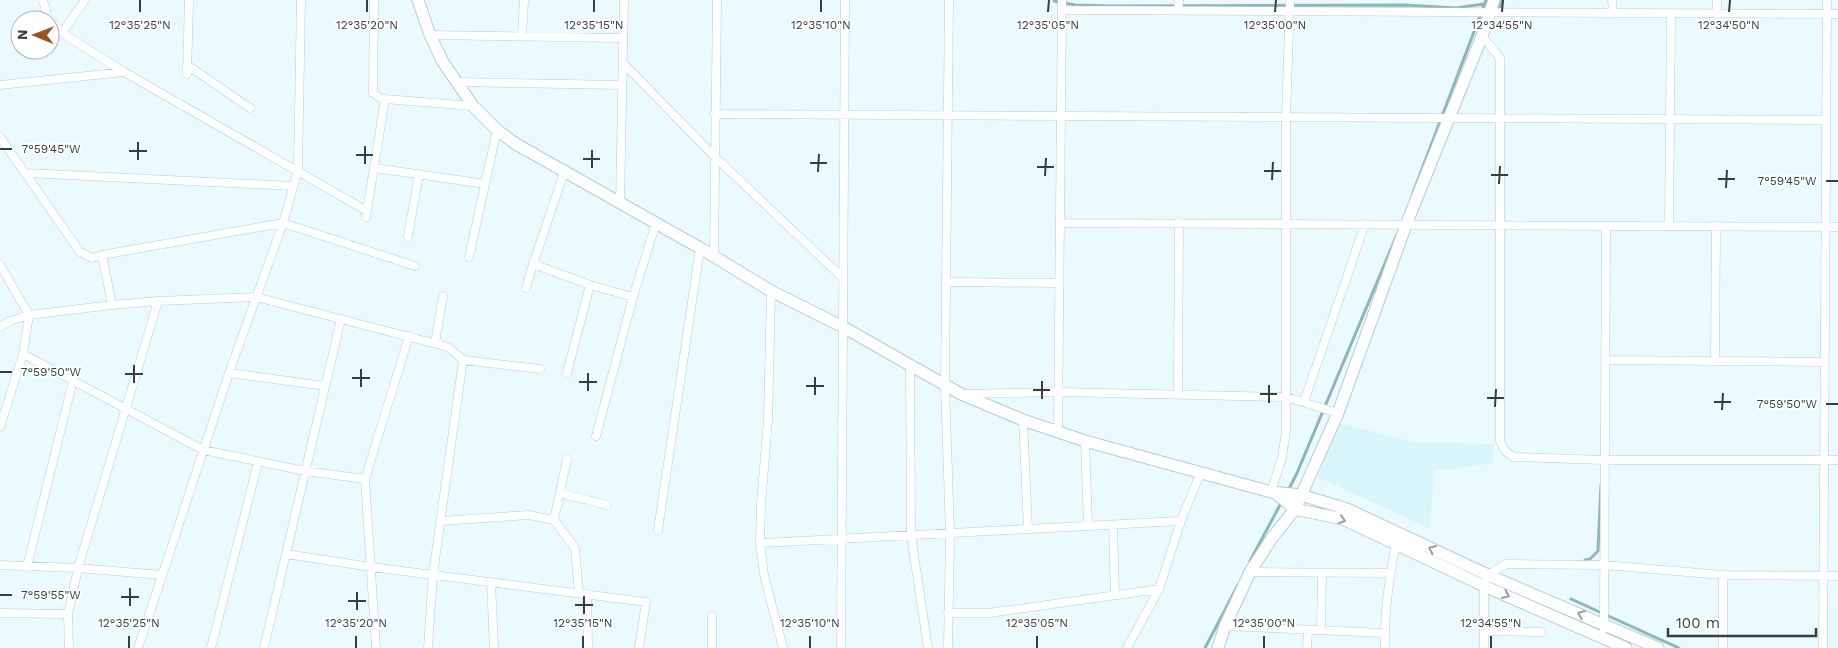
<svg xmlns="http://www.w3.org/2000/svg" width="1838" height="648" viewBox="0 0 1838 648" font-family="'Work Sans',sans-serif">
<rect width="100%" height="100%" fill="#eafafe"/>
<!-- built -->
<path fill="#d8f5fc" d="M 1340,423 L 1412,442 L 1494,444 L 1493,463 L 1455,469 L 1434,470 L 1430,529 L 1318,477 Z"/>
<g fill="none" stroke-linecap="round" stroke-linejoin="round">
<!-- stream -->
<path stroke="#8fb4bd" stroke-width="3" d="M 1054,1 L 1075,5 L 1112,6 L 1404,5 L 1456,8 L 1484,4
M 1495,5 L 1500,7 L 1502,0
M 1413,193 L 1486,0
M 1288,491 L 1297,473 L 1396,237
M 1585,560 L 1590,559 L 1598,551 L 1601,485
M 1250,561 L 1281,503
M 1571,599 L 1679,648
M 1205,648 L 1238,585"/>
<!-- street casing -->
<g stroke="#b4ced5" stroke-width="9">
<path id="street" d="M 43,0 L 47,16 L 62,33 L 124,72 L 367,211
M 374,0 L 373,93 L 380,98 L 385,99 L 473,106
M 1612,0 L 1613,13
M 1062,10 L 1838,14
M 1178,10 L 1179,0
M 1717,13 L 1717,0
M 62,33 L 85,0
M 430,35 L 623,38
M 522,36 L 524,0
M 1482,36 L 1500,58 L 1500,441 L 1505,451 L 1514,457 L 1604,460 L 1838,460
M 623,63 L 715,157 L 843,278
M 187,65 L 250,108
M 187,74 L 189,0
M 456,82 L 622,85
M 0,85 L 124,72
M 715,114 L 1826,120
M 0,137 L 80,252 L 92,258 L 102,255 L 283,223 L 415,266
M 375,168 L 485,184
M 26,173 L 294,186
M 620,202 L 624,0
M 366,217 L 385,99
M 1060,223 L 1838,227
M 1669,226 L 1671,13
M 408,236 L 419,174
M 102,255 L 112,305
M 714,256 L 717,0
M 469,257 L 497,130
M 533,264 L 590,285 L 633,297
M 0,265 L 29,315 L 23,354 L 0,427
M 946,282 L 1059,283
M 526,288 L 533,264 L 565,170
M 771,291 L 768,420 L 761,504 L 760,543 L 764,575 L 783,648
M 0,327 L 10,321 L 29,315 L 112,305 L 158,301 L 256,297 L 448,347 L 463,360 L 433,574 L 428,648
M 435,343 L 443,296
M 23,354 L 203,450 L 305,471 L 365,479
M 463,360 L 540,369
M 1606,360 L 1824,362
M 1715,361 L 1716,226
M 910,365 L 911,535 L 928,648
M 229,373 L 325,386
M 567,373 L 590,285
M 966,394 L 1058,392 L 1286,397 L 1338,413
M 1178,394 L 1179,223
M 1304,402 L 1365,224
M 1023,420 L 1028,529
M 1058,432 L 1062,0
M 596,436 L 633,297 L 656,223
M 1085,441 L 1088,526
M 1271,492 L 1282,458 L 1286,431 L 1286,117 L 1290,0
M 560,493 L 607,505
M 554,520 L 567,459
M 441,521 L 528,515 L 554,520 L 575,548 L 579,593
M 1113,525 L 1115,595
M 658,530 L 700,248
M 760,543 L 1181,521
M 286,554 L 371,567 L 646,602 L 639,648
M 0,565 L 78,568 L 162,575
M 27,567 L 73,380
M 1250,572 L 1390,573
M 1723,575 L 1723,648
M 491,582 L 494,648
M 587,594 L 588,648
M 0,613 L 68,614
M 948,613 L 989,613 L 1159,589
M 712,616 L 712,648
M 1225,626 L 1385,633
M 1604,629 L 1606,226
M 1321,630 L 1322,574
M 1484,631 L 1541,632
M 69,648 L 68,614 L 78,568 L 158,301
M 138,648 L 229,373 L 283,223 L 298,170 L 301,0
M 211,648 L 258,462
M 264,648 L 341,319
M 376,648 L 365,479 L 409,336
M 841,648 L 845,0
M 948,648 L 950,533 L 945,385 L 949,0
M 1127,648 L 1159,589 L 1181,521 L 1200,474
M 1307,648 L 1308,631
M 1385,648 C 1384,613 1389,578 1396,544
M 1484,648 L 1484,586 L 1488,575 L 1506,564 L 1604,565 L 1723,575 L 1838,576
M 1823,648 L 1827,0"/>
</g>
<!-- secondary casing -->
<g stroke="#b4ced5" stroke-width="13">
<path id="secondary" d="M 418,0 L 430,35 L 443,62 L 473,106 L 497,130 L 516,144 L 700,248 L 771,291 L 843,327 L 961,394 L 1023,420 L 1085,441 L 1271,492 L 1301,495 L 1347,509 L 1488,575 L 1658,648
M 1275,493 L 1295,509 L 1343,519 L 1484,586 L 1626,648
M 1218,648 L 1225,626 L 1250,572 L 1272,538 L 1295,509 L 1338,413 L 1406,225 L 1482,36 L 1494,0"/>
</g>
<!-- street -->
<use href="#street" stroke="#fff" stroke-width="8"/>
<!-- secondary -->
<use href="#secondary" stroke="#fff" stroke-width="11"/>
</g>
<!-- one-way arrows -->
<defs><path id="oneway-chevron" d="M-2-3.5L2.5 0L-2 3.5" fill="none" stroke-width="1.6" stroke-linecap="round" stroke-linejoin="round" transform="scale(1.25)"/></defs>
<g stroke="#9a9fa0">
<use href="#oneway-chevron" transform="translate(1342 520) rotate(18)"/>
<use href="#oneway-chevron" transform="translate(1432 549) rotate(-155)"/>
<use href="#oneway-chevron" transform="translate(1506 595) rotate(24)"/>
<use href="#oneway-chevron" transform="translate(1581 614) rotate(-157)"/>
</g>
<!-- ticks -->
<path fill="none" stroke="#343f41" stroke-width="2" d="M 140,12 L 140,0M 367,12 L 367,0M 594,12 L 594,0M 821,12 L 821,0M 1048,12 L 1049,0M 1275,12 L 1276,0M 1502,12 L 1503,0M 1729,12 L 1730,0M 0,149 L 12,149M 129,151 L 147,151M 356,155 L 373,155M 583,159 L 600,159M 138,160 L 138,142M 810,163 L 827,163M 365,164 L 365,146M 1037,167 L 1054,167M 592,168 L 592,150M 1264,171 L 1281,171M 818,172 L 819,154M 1491,175 L 1508,175M 1045,176 L 1046,158M 1718,179 L 1735,179M 1272,180 L 1273,162M 1826,181 L 1838,181M 1499,184 L 1500,166M 1726,188 L 1727,170M 0,372 L 12,372M 125,374 L 143,374M 352,378 L 370,378M 579,382 L 597,382M 134,383 L 134,365M 806,386 L 824,386M 361,387 L 361,369M 1033,390 L 1050,390M 588,391 L 588,373M 1260,394 L 1277,394M 815,395 L 815,377M 1487,398 L 1504,398M 1042,399 L 1042,381M 1714,402 L 1731,402M 1269,403 L 1269,385M 1826,404 L 1838,404M 1495,407 L 1496,389M 1722,410 L 1723,393M 0,595 L 12,595M 121,597 L 139,597M 348,601 L 366,601M 575,605 L 593,605M 130,606 L 130,588M 357,610 L 357,592M 584,614 L 584,596M 129,648 L 129,636M 356,648 L 356,636M 583,648 L 583,636M 810,648 L 810,636M 1037,648 L 1037,636M 1264,648 L 1264,636M 1491,648 L 1491,636"/>
<g font-size="12" text-anchor="middle" fill="#343f41" stroke="#fff" stroke-width="4" stroke-linejoin="round" paint-order="stroke">
<text x="140" y="29">12°35'25"N</text>
<text x="367" y="29">12°35'20"N</text>
<text x="594" y="29">12°35'15"N</text>
<text x="821" y="29">12°35'10"N</text>
<text x="1048" y="29">12°35'05"N</text>
<text x="1275" y="29">12°35'00"N</text>
<text x="1502" y="29">12°34'55"N</text>
<text x="1729" y="29">12°34'50"N</text>
<text x="51" y="153">7°59'45"W</text>
<text x="1787" y="185">7°59'45"W</text>
<text x="51" y="376">7°59'50"W</text>
<text x="1787" y="408">7°59'50"W</text>
<text x="51" y="599">7°59'55"W</text>
<text x="129" y="627">12°35'25"N</text>
<text x="356" y="627">12°35'20"N</text>
<text x="583" y="627">12°35'15"N</text>
<text x="810" y="627">12°35'10"N</text>
<text x="1037" y="627">12°35'05"N</text>
<text x="1264" y="627">12°35'00"N</text>
<text x="1491" y="627">12°34'55"N</text>
</g>
<!-- north arrow -->
<g transform="translate(35 35) rotate(271)"><circle r="24" fill="#ffffff" stroke="#aeb2b3"/>
<path d="M0-4L9 19L0 12L-9 19Z" fill="#975326"/>
<text y="-8" font-size="14" font-weight="bold" text-anchor="middle" fill="#343f41">N</text>
</g>
<!-- scale -->
<path d="M1668 628v8h148v-8" fill="none" stroke="#343f41" stroke-width="2.5"/>
<text x="1676" y="628" font-size="15" fill="#343f41" stroke="#ffffff" stroke-width="4" paint-order="stroke">100 m</text>
</svg>
